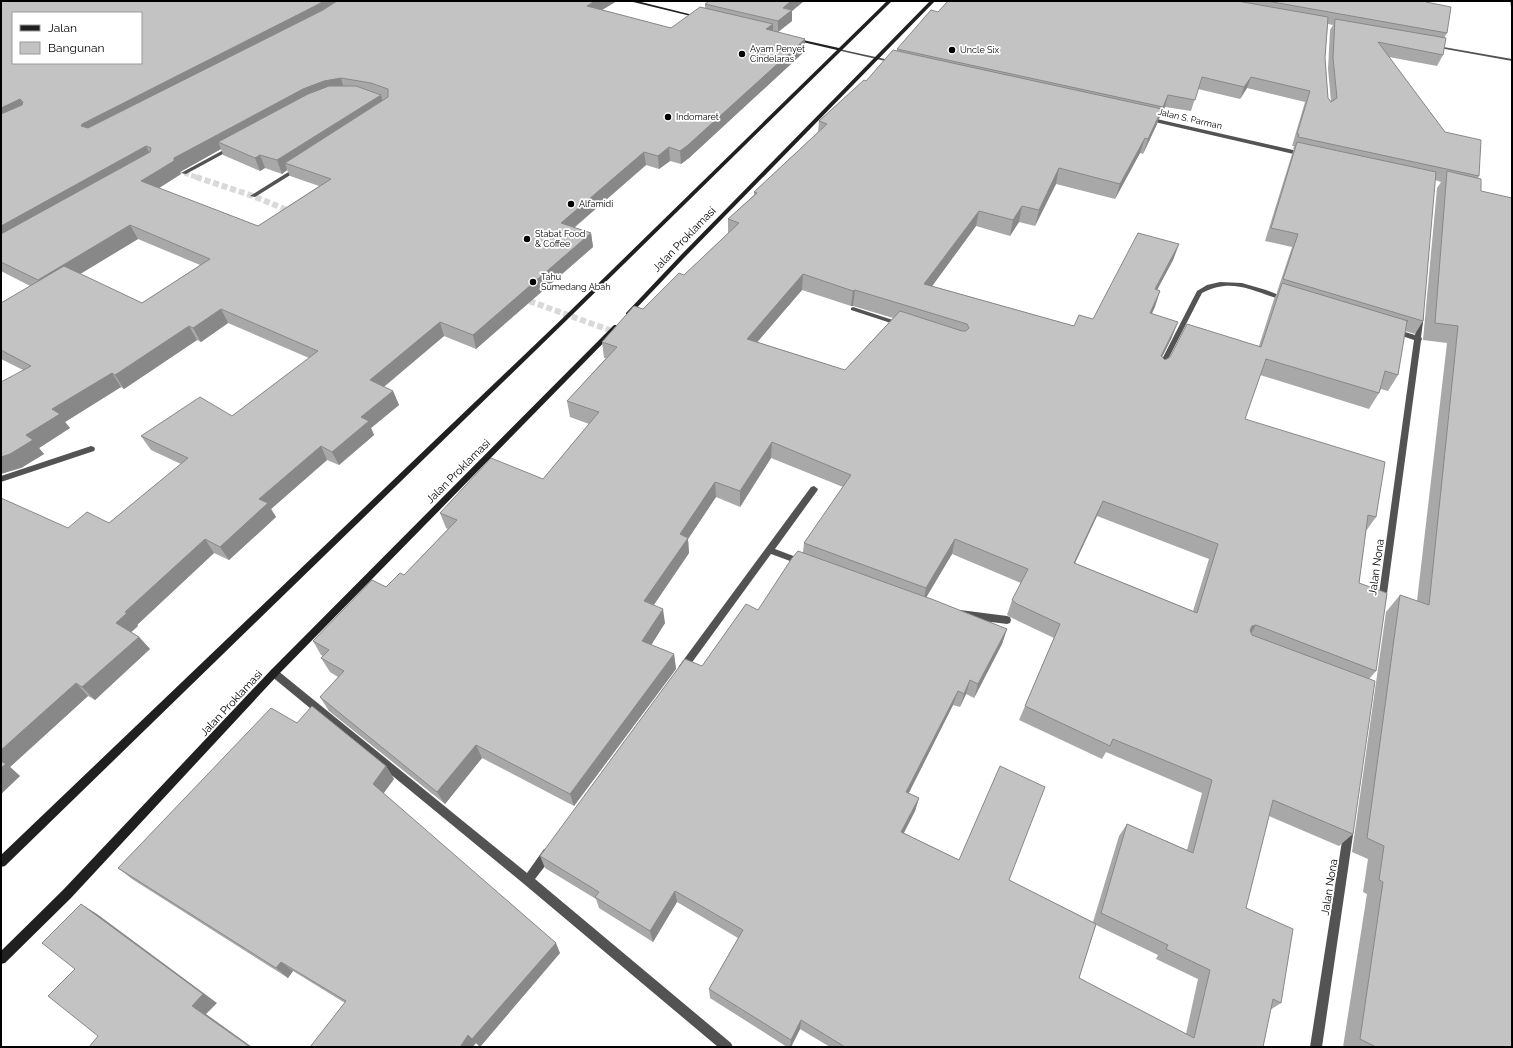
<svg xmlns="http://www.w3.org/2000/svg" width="1513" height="1048" viewBox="0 0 1513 1048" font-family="Raleway,sans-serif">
<rect width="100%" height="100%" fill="#fff"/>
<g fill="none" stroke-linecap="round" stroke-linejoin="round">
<!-- street-tunnel-far1 -->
<path stroke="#d9d9d9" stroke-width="5" stroke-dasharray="5 2.5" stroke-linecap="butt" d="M 170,168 L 199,178"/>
<!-- street-tunnel -->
<path stroke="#d9d9d9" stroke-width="6" stroke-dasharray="6 3" stroke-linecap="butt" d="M 196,177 L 253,196 L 294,213
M 521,298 L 612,331"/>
<!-- street -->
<path fill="#535353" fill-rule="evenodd" d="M 1432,45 L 1512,59 L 1512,61 L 1434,47 L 1432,47 Z
M 839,49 L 894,61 L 896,62 L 894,63 L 841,51 L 839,51 Z
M 1148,117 L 1302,152 L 1305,154 L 1302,156 L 1146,120 L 1145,119 Z
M 229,147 L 234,148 L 186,174 L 181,173 Z
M 298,166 L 300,167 L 300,169 L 255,197 L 250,196 Z
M 1220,282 L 1242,283 L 1266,290 L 1289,299 L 1286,301 C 1255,293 1233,276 1202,293 L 1163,369 L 1160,371 L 1158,371 L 1157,369 L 1197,291 L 1207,285 Z
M 853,307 L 902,323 L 903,324 L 900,326 L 851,310 L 851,308 Z
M 1421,313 L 1424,315 L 1421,337 L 1422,339 L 1421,341 L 1386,601 L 1385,603 L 1382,604 L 1379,603 L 1378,601 L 1414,340 L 1393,333 L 1392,331 L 1395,329 L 1415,335 L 1418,315 Z
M 91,446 L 94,447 L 95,449 L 94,451 L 1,482 L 1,476 Z
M 814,486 L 818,489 L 817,491 L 775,549 L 804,560 L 805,562 L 804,564 L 801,565 L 771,554 L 685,672 L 682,673 L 679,672 L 678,669 L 679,666 L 811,487 Z
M 960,610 L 1007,616 L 1010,617 L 1011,620 L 1010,623 L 1007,624 L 960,618 L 957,617 L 956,614 L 957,611 Z
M 274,669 L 277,670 L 527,873 L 544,849 L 548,848 L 552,849 L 553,853 L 552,857 L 535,879 L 731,1043 L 733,1047 L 718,1047 L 524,884 L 271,676 L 269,673 L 271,670 Z
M 1349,823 L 1353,825 L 1354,828 L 1322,1047 L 1310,1047 L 1344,828 L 1345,825 Z"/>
<!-- secondary -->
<path fill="#202020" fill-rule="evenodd" d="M 629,1 L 637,1 L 701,17 L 699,18 Z
M 887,1 L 892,1 L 571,316 L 5,866 L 1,867 L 1,855 L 567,314 L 837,50 L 794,40 L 794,38 L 839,48 Z
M 930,1 L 935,1 L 684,258 L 630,315 L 626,315 L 626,313 L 680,256 Z
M 614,325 L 618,325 L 619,327 L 277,676 L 71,898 L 5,963 L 1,964 L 1,951 L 63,890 L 271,670 Z"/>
</g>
<!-- wall -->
<path fill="#a8a8a8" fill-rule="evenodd" d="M 1,1 L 617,1 L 602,10 L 671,28 L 705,8 L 705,4 L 709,1 L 804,1 L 792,11 L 792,21 L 778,32 L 805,51 L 689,158 L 681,164 L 670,161 L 659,169 L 646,165 L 574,228 L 591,233 L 593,247 L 476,349 L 444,336 L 384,387 L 393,391 L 399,405 L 371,428 L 374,435 L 339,465 L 327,460 L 271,509 L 276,517 L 229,560 L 214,553 L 137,625 L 138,626 L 131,632 L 139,637 L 150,649 L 95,700 L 88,696 L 10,767 L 20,776 L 1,794 L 68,528 L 109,523 L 181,464 L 151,450 L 141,436 L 232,416 L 309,358 L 228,323 L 201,342 L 197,340 L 124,389 L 121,387 L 65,422 L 70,428 L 39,448 L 44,454 L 21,468 L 23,370 L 1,359 L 1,303 L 30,286 L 1,271 ZM 221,149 L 223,155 L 260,171 L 265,168 L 282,174 L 287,170 L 290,176 L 319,186 L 258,226 L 159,188 L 181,174 L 180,172 ZM 138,239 L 200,265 L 142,303 L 80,274 Z
M 948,1 L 1427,1 L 1426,2 L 1447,33 L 1444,38 L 1443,55 L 1437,66 L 1389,57 L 1445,132 L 1479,176 L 1478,178 L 1481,191 L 1512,1047 L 1343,1047 L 1367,894 L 1363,892 L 1368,859 L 1352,852 L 1386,612 L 1400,595 L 1417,601 L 1447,343 L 1423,340 L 1437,188 L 1441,182 L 1435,180 L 1423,321 L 1415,334 L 1405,331 L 1398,375 L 1388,391 L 1381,389 L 1379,393 L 1369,409 L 1260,375 L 1245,419 L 1376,517 L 1366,531 L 1359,583 L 1376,671 L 1369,679 L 1353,834 L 1339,846 L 1269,816 L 1246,908 L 1281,1003 L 1270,1010 L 1263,1047 L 830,1047 L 800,1029 L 791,1047 L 787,1047 L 710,998 L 709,989 L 738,938 L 677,902 L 653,942 L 599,908 L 596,899 L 545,868 L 540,856 L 702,666 L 758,610 L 803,552 L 804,543 L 843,487 L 771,458 L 740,507 L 716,497 L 688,539 L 689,553 L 654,605 L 665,623 L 651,645 L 674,654 L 676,669 L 574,806 L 482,758 L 445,804 L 329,711 L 320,697 L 338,677 L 330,672 L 321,658 L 323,656 L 321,655 L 313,641 L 386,587 L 404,575 L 448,529 L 446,528 L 440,513 L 543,479 L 589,424 L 570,417 L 567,401 L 606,358 L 604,358 L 602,342 L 684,275 L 728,233 L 728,219 L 754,195 L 754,192 L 818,132 L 819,121 L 866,81 L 897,50 L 897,49 L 938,12 ZM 1328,24 L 1333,25 L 1330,30 L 1328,69 L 1331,101 L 1328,98 L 1325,58 ZM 1247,88 L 1305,102 L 1292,146 L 1294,146 L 1293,149 L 1294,149 L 1292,154 L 1265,241 L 1292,247 L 1277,292 L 1277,293 L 1274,299 L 1259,346 L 1165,360 L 1162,357 L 1172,337 L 1151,313 L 1160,291 L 1157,290 L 1173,260 L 1179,244 L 1093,319 L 1074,326 L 932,286 L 976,226 L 1010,236 L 1019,222 L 1035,226 L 1056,184 L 1115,199 L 1140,153 L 1143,154 L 1157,124 L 1158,119 L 1159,119 L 1165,107 L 1191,111 L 1198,89 L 1240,99 ZM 802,290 L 851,306 L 853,306 L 893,318 L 845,370 L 757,342 ZM 1097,516 L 1209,559 L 1193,611 L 1075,563 ZM 952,554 L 1021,583 L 1012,600 L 1007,615 L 1012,618 L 1054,638 L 1019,720 L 1102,759 L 1106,752 L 1202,793 L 1187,850 L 1127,824 L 1119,836 L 1093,922 L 1009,880 L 959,860 L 904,833 L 915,811 L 919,798 L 909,793 L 953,705 L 960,707 L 966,694 L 974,698 L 1002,644 L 1007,629 L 926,597 ZM 1096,925 L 1158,955 L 1156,959 L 1198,979 L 1186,1034 L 1079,978 Z
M 1511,1 L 1512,1 L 1512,12 L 1510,3 Z
M 297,723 L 386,766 L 394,779 L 383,793 L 560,953 L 480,1047 L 476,1043 L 345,1003 L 293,971 L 288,978 L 132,879 L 118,868 Z"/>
<!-- shaded-wall -->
<path fill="#888" d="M 324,1 L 349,1 L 89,140 L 81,126 L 82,124 Z
M 595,1 L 617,1 L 588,18 L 587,6 Z
M 791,1 L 804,1 L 792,11 L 792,21 L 778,32 L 778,21 L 783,8 Z
M 773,24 L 773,36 L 766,29 Z
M 805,39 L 805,51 L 689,158 L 681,164 L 680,151 Z
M 1251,77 L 1247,88 L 1240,99 L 1244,87 Z
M 341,78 L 345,92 L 218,142 L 221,149 L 180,172 L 181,174 L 148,195 L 141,181 L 174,158 L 303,89 L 324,81 Z
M 381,95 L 384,107 L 285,163 L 287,170 L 282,174 L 277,160 Z
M 1168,95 L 1165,107 L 1159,119 L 1163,107 Z
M 20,99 L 28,113 L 1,125 L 1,108 Z
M 1162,109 L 1157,124 L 1143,154 L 1148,139 Z
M 1145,138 L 1140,153 L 1115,199 L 1120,184 Z
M 146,146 L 153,160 L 1,245 L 1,226 Z
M 669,147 L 670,161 L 659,169 L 658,156 Z
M 644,152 L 646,165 L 563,237 L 561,223 Z
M 260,155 L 265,168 L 260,171 L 255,158 Z
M 1059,168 L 1056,184 L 1035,226 L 1039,210 Z
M 1022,206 L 1019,222 L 1010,236 L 1013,220 Z
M 979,211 L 976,226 L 922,300 L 924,284 Z
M 130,225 L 138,239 L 47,294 L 38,280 Z
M 591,233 L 593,247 L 476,349 L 473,335 Z
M 1179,244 L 1173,260 L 1149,305 L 1155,289 Z
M 803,274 L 802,290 L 747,354 L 747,339 Z
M 855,290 L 853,306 L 851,306 L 853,291 Z
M 1160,291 L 1155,307 L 1145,329 L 1150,313 Z
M 221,309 L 228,323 L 201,342 L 193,328 Z
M 440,322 L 444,336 L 375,394 L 370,380 Z
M 1178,322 L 1172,337 L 1155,371 L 1161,356 Z
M 189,326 L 197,340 L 124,389 L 115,375 Z
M 112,373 L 121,387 L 65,422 L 70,428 L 39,448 L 44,454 L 21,468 L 1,474 L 1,457 L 26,435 L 52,409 Z
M 393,391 L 399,405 L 371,428 L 374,435 L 339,465 L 332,452 L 361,417 Z
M 772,442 L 771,458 L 740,507 L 740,491 Z
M 321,446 L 327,460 L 271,509 L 276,517 L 229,560 L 220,547 L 259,499 Z
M 715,482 L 716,497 L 688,539 L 689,553 L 646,616 L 644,601 L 680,534 Z
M 1103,501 L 1097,516 L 1068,578 L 1074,563 Z
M 205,539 L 214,553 L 137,625 L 138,626 L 127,636 L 116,623 L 125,612 Z
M 955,539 L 952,554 L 923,603 L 926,588 Z
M 663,609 L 665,623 L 645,655 L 642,641 Z
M 1256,625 L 1247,640 L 1252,626 Z
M 1007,629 L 1002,644 L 974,698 L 978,684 Z
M 139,637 L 150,649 L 95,700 L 82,687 Z
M 674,654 L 676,669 L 574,806 L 570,794 Z
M 970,680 L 966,694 L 960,707 L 964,694 Z
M 76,683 L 88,696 L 10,767 L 20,776 L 1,794 L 1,750 Z
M 958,691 L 953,705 L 903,804 L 906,792 Z
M 476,745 L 482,758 L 445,804 L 437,792 Z
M 386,766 L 394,779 L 381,797 L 373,784 Z
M 919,798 L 915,811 L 898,844 L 901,832 Z
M 675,891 L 677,902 L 653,942 L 650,931 Z
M 81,904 L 97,914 L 217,1003 L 206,1014 L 252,1047 L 250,1047 L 192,1006 Z
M 556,943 L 560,953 L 480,1047 L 472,1039 Z
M 281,962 L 293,971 L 288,978 L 276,968 Z
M 801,1020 L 800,1029 L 791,1047 L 790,1047 L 791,1040 Z
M 468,1035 L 476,1043 L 473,1047 L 460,1047 Z"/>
<!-- building -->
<path fill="#c3c3c3" stroke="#888" fill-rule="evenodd" d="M 1,1 L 324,1 L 317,5 L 82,124 L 81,126 L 88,128 L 323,10 L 337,1 L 595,1 L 587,6 L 671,28 L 700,7 L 773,24 L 766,29 L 805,39 L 688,145 L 680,151 L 669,147 L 658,156 L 644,152 L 561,223 L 591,233 L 473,335 L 440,322 L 370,380 L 393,391 L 361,417 L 369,421 L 332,452 L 321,446 L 259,499 L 268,503 L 220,547 L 205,539 L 125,612 L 127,613 L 116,623 L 139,637 L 82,687 L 76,683 L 1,750 L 1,498 L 68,528 L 87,512 L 109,523 L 188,458 L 141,436 L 200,397 L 232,416 L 318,351 L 221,309 L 193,328 L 189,326 L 115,375 L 112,373 L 52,409 L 60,414 L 26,435 L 33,440 L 10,454 L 1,457 L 1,382 L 31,366 L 1,350 L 1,303 L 64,266 L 142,303 L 210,259 L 130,225 L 38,280 L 1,262 L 1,234 L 150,152 L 151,148 L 146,146 L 1,226 L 1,114 L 22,105 L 23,102 L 20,99 L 1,108 ZM 13,13 L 141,13 L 141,63 L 13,63 ZM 341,78 L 371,83 L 388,89 L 388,97 L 285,163 L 331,179 L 258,226 L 141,181 L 174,161 L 174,158 L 303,89 L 324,81 Z
M 709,1 L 791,1 L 783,8 L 792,10 L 778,21 L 705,4 Z
M 948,1 L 1237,1 L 1328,17 L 1325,58 L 1328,98 L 1331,102 L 1337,98 L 1333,58 L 1335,19 L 1446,38 L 1443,55 L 1378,42 L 1445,132 L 1481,140 L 1479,176 L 1298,137 L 1299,134 L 1297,134 L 1310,91 L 1251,77 L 1244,87 L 1202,77 L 1195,100 L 1168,95 L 1163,107 L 897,49 L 931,10 L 938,12 Z
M 1267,1 L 1427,1 L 1426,2 L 1451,7 L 1447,33 Z
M 893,50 L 1162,109 L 1148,139 L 1145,138 L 1120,184 L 1059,168 L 1039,210 L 1022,206 L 1013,220 L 979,211 L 924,284 L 1074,326 L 1079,315 L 1093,319 L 1138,233 L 1179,244 L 1155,289 L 1160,291 L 1150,313 L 1178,322 L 1161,356 L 1165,360 L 1170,357 L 1187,324 L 1261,347 L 1282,283 L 1408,321 L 1407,321 L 1398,375 L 1385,371 L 1379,393 L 1266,359 L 1245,419 L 1385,462 L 1376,517 L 1368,515 L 1359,583 L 1387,593 L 1376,671 L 1256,625 L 1252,626 L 1250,630 L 1252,635 L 1375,681 L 1353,834 L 1273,800 L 1246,908 L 1293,929 L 1281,1003 L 1273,999 L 1263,1047 L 845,1047 L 801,1020 L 791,1040 L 709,989 L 743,930 L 675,891 L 650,931 L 595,897 L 599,892 L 540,856 L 685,659 L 702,666 L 746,604 L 758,610 L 792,558 L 798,551 L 934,600 L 1007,629 L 978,684 L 970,680 L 964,694 L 958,691 L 906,792 L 919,798 L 901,832 L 959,860 L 1000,766 L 1045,787 L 1009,880 L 1096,924 L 1079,978 L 1194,1038 L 1210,970 L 1166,949 L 1168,945 L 1101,913 L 1127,824 L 1193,853 L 1212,780 L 1113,739 L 1110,746 L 1025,706 L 1060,624 L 1017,604 L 1012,600 L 1028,569 L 955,539 L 926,588 L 804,543 L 851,475 L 772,442 L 740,491 L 715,482 L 680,534 L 688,538 L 644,601 L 663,609 L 642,641 L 674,654 L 570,794 L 476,745 L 437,792 L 320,697 L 344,671 L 321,658 L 329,650 L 313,641 L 372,580 L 386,587 L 400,573 L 404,575 L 457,520 L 440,513 L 491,458 L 543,479 L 599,412 L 567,401 L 617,347 L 602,342 L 634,306 L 643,309 L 679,273 L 684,275 L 739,223 L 728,219 L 757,193 L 754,192 L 827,124 L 819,121 L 864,80 L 866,81 ZM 803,274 L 853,291 L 855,290 L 967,324 L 969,328 L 966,331 L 962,331 L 900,311 L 845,370 L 747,339 ZM 1103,501 L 1218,544 L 1197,613 L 1074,563 Z
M 329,86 L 356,86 L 381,95 L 277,160 L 260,155 L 255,158 L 218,142 L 308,94 Z
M 1297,142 L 1436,172 L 1423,321 L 1283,279 L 1298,234 L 1271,228 Z
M 1447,171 L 1481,179 L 1481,191 L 1512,198 L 1512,1047 L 1376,1047 L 1360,1039 L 1383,882 L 1379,880 L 1384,846 L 1367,838 L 1400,595 L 1429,605 L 1458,326 L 1435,323 Z
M 312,706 L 386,766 L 373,784 L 556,943 L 472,1039 L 468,1035 L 460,1047 L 310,1047 L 346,1001 L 281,962 L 276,968 L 118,868 L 271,708 L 297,723 Z
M 1,761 L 6,764 L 1,768 Z
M 81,904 L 203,994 L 192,1006 L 250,1047 L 89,1047 L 98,1036 L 48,996 L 75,969 L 42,943 Z"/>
<!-- markers -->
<g fill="#000" stroke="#fff" stroke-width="1.5">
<circle cx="952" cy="50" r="4"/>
<circle cx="742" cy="54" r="4"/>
<circle cx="668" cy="117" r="4"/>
<circle cx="571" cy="204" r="4"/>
<circle cx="527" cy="239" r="4"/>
<circle cx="533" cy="282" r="4"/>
</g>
<g text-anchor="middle" stroke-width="3.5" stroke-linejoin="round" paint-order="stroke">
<!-- far-poi labels -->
<g font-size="9" fill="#000" stroke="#fff" text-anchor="start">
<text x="750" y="52">Ayam Penyet<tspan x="750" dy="10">Cindelaras</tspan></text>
<text x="960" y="53">Uncle Six</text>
<text x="676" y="120">Indomaret</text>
<text x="579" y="207">Alfamidi</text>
<text x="535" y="237">Stabat Food<tspan x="535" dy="10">&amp; Coffee</tspan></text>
<text x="541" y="280">Tahu<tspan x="541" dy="10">Sumedang Abah</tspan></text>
</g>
<!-- far-street labels -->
<g font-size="9" fill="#000" stroke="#fff">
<text transform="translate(1190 119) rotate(13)" y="3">Jalan S. Parman</text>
</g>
<!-- street labels -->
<g font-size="11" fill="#000" stroke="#fff">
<text transform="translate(684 239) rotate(-46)" y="4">Jalan Proklamasi</text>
<text transform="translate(458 471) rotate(-45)" y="4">Jalan Proklamasi</text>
<text transform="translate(1376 567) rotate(-82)" y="4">Jalan Nona</text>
<text transform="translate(231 703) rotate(-47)" y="4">Jalan Proklamasi</text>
<text transform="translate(1329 887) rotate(-81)" y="4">Jalan Nona</text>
</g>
</g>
<!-- border -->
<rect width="1513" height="1048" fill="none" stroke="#000000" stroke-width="4"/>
<!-- legend -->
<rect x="12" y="12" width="130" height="52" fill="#ffffff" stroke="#999999"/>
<rect x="20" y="25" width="20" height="6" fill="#202020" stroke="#999999"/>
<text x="48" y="32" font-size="12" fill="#000000">Jalan</text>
<rect x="20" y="42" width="20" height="12" fill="#c3c3c3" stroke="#999999"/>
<text x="48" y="52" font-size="12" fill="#000000">Bangunan</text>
</svg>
